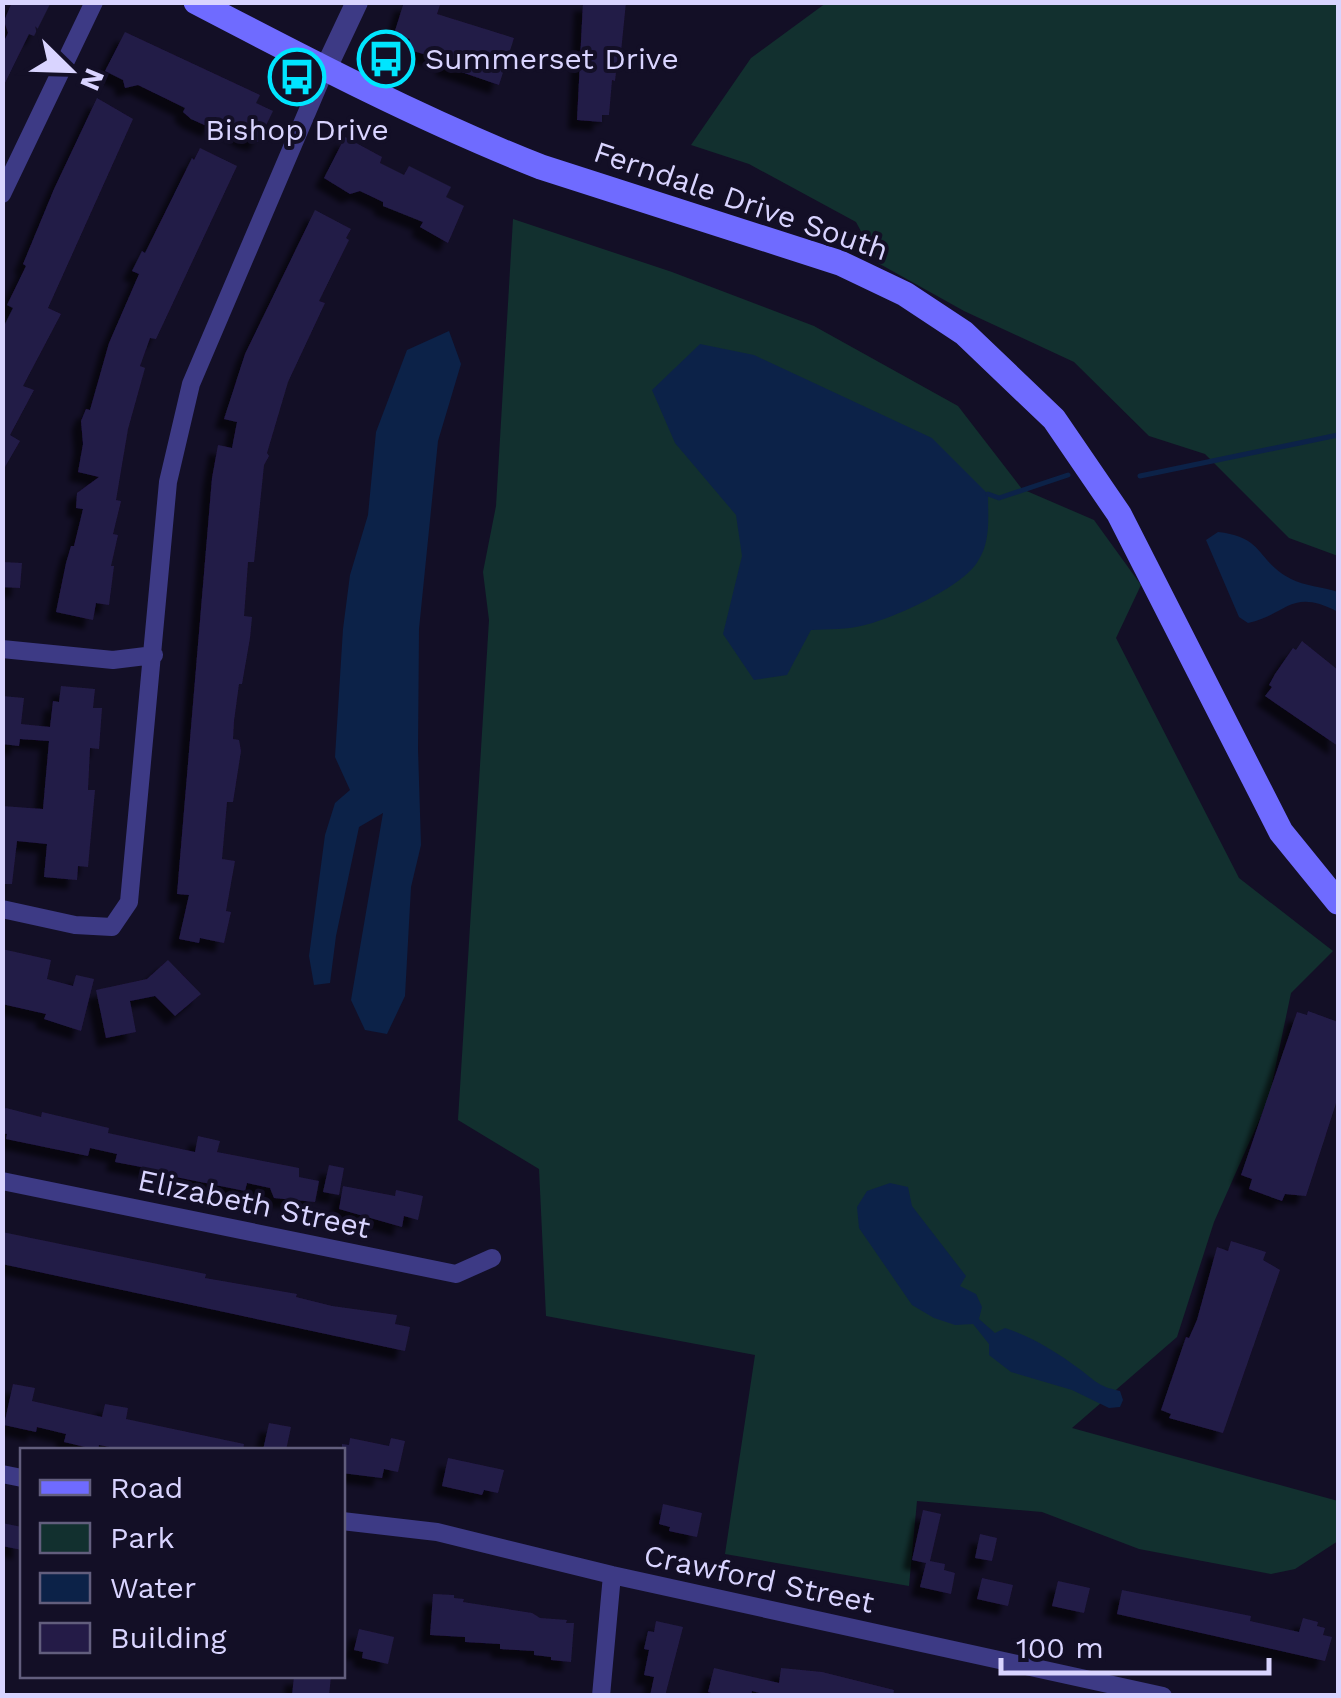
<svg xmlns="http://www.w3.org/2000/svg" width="1341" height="1698" viewBox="0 0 1341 1698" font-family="'Work Sans',sans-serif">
<defs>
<filter id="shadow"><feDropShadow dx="-9" dy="9" stdDeviation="2.5" flood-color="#0009"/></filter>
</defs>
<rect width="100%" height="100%" fill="#130f26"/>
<!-- green -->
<path fill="#12302f" d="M 826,3 L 1338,3 L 1338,556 L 1289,538 L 1205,454 L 1149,436 L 1074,362 L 964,311 L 878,263 L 856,222 L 749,164 L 691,145 L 751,58 Z
M 513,219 L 672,272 L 814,326 L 958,406 L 1022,489 L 1094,520 L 1141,585 L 1116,638 L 1239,878 L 1333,951 L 1291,993 L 1269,1098 L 1214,1222 L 1177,1337 L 1072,1428 L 1338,1501 L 1338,1541 L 1295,1569 L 1271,1574 L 1139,1549 L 1042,1512 L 917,1501 L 909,1586 L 725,1554 L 755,1355 L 546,1316 L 539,1169 L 458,1120 L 489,620 L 483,572 L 496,506 Z"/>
<!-- water -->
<path fill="#0c2248" d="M 449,331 L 461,364 L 438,441 L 419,629 L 418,749 L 421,845 L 411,887 L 405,996 L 387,1034 L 365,1030 L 351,1000 L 383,813 L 359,827 L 336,936 L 330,983 L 314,985 L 309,956 L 325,835 L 335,803 L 350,790 L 335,757 L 343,629 L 350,575 L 368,515 L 376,432 L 407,350 Z
M 700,344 L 754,355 L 932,438 L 988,494 C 988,517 991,541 978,561 C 963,587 894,618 865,625 C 848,630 828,629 811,630 L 787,675 L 754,680 L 723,634 L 742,556 L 736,515 L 675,443 L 652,390 Z
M 1218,532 C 1265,537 1256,561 1291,579 C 1304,586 1323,587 1338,592 L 1338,612 C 1291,587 1287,615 1248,623 L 1239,617 L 1206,540 Z
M 890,1183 L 908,1187 L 912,1206 L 966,1276 L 960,1286 L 976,1294 L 982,1307 L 979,1319 L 995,1333 L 1005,1328 C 1030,1336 1057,1352 1078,1368 C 1096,1381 1097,1386 1120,1391 L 1123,1400 L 1120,1407 L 1109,1408 L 1072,1390 L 1011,1372 L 989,1355 L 989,1344 L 973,1324 L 955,1325 L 934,1318 L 912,1305 L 859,1228 L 857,1207 L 867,1191 Z"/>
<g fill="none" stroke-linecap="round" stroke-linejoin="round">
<!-- stream -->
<path stroke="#0c2248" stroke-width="5" d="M 1140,476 L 1338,435
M 988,494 L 999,498 L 1068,475"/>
</g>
<!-- building -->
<path fill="#241b47" filter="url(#shadow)" d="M 12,2 L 51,2 L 34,36 L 29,34 L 2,89 L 2,45 L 8,33 L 4,21 Z
M 404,2 L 440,5 L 437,14 L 514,38 L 499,85 L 444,66 L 446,61 L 407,49 L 410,39 L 394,34 Z
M 583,2 L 626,2 L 619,72 L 616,72 L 615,81 L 612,80 L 609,115 L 602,115 L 602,122 L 577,120 Z
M 125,32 L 260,95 L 256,103 L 273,111 L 258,142 L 246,139 L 215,119 L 211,128 L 191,119 L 183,112 L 185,108 L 138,85 L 125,88 L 123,80 L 105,71 Z
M 97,98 L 133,119 L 48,308 L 61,314 L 23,386 L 34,390 L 10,435 L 20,441 L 2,472 L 2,330 L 13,308 L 7,305 L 26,266 L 23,264 L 54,189 Z
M 345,137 L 382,157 L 380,163 L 404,175 L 409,166 L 451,187 L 446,197 L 464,206 L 448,243 L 420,227 L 423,222 L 383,206 L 383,202 L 360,191 L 350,194 L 324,178 Z
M 200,148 L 237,166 L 156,339 L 150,338 L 140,366 L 145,368 L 128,429 L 116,500 L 121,501 L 113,534 L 118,535 L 111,566 L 114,566 L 109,605 L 96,603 L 93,620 L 56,612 L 66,563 L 71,546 L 74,546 L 83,509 L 76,508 L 77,493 L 99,477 L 78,472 L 83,444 L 81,421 L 86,409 L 90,410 L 109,343 L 139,274 L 132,271 L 142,251 L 145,253 L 192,158 L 194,160 Z
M 315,210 L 351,229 L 346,238 L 349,240 L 319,301 L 325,303 L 288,382 L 267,453 L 269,456 L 264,465 L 254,562 L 248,562 L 244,616 L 252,617 L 250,638 L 242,684 L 239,684 L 234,721 L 233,739 L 239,740 L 241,751 L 233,802 L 227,802 L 222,859 L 235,861 L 226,911 L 231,912 L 224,943 L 200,938 L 199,943 L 179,939 L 189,895 L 177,894 L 212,478 L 218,445 L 232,448 L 237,422 L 224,419 L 245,354 Z
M 2,562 L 22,563 L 20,588 L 2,587 Z
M 1302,641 L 1338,670 L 1338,746 L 1265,696 L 1272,687 L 1269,685 L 1275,674 L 1293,648 L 1296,650 Z
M 61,686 L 95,689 L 93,708 L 102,708 L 99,749 L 90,748 L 88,790 L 95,790 L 88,867 L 78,866 L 77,880 L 44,877 L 47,844 L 17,841 L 12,884 L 2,884 L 2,806 L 43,809 L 49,741 L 20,739 L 19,746 L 2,744 L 2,696 L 24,698 L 21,724 L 50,727 L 53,701 L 59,702 Z
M 2,949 L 51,960 L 47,979 L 73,986 L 76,975 L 94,979 L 81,1031 L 44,1019 L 46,1014 L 2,1004 Z
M 168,960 L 201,994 L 175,1016 L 155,996 L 130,1001 L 136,1032 L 106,1038 L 96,990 L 147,979 Z
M 1308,1011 L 1338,1022 L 1338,1097 L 1306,1196 L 1285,1194 L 1282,1201 L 1249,1189 L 1252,1179 L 1241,1175 L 1297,1012 L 1307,1015 Z
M 6,1108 L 41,1117 L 42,1112 L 109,1128 L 108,1133 L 195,1152 L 198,1136 L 220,1141 L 217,1152 L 299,1168 L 299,1177 L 319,1181 L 315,1202 L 274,1198 L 270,1188 L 247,1183 L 245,1191 L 161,1174 L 162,1171 L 115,1162 L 117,1154 L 90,1148 L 88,1156 L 6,1139 L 7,1134 L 2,1133 L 2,1110 Z
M 329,1165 L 344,1168 L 339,1195 L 323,1192 Z
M 343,1186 L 395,1196 L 396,1190 L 423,1196 L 418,1220 L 404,1216 L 402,1227 L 339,1209 Z
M 2,1232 L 206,1274 L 205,1278 L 297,1294 L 296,1297 L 332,1306 L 397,1315 L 395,1324 L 410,1327 L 405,1351 L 2,1264 Z
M 1231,1241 L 1266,1252 L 1263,1260 L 1280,1270 L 1223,1433 L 1169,1418 L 1171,1414 L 1161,1410 L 1186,1337 L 1189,1338 L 1197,1320 L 1217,1247 L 1228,1251 Z
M 13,1384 L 35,1388 L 32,1401 L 102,1417 L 105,1404 L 128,1408 L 126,1419 L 244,1444 L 243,1450 L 126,1450 L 99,1445 L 98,1450 L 64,1442 L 66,1434 L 37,1427 L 36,1432 L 4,1425 Z
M 269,1423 L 291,1427 L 286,1450 L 263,1450 Z
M 350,1438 L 389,1446 L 391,1438 L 405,1441 L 398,1472 L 384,1469 L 382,1478 L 342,1473 L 342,1444 L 349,1445 Z
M 448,1458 L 504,1470 L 498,1493 L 484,1490 L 482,1495 L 442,1486 Z
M 663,1504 L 702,1513 L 697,1537 L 669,1531 L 670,1527 L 659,1524 Z
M 923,1510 L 941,1514 L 930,1561 L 945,1564 L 944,1570 L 955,1573 L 951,1594 L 920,1587 L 926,1563 L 912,1560 Z
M 2,1523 L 22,1527 L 22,1550 L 2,1546 Z
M 980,1534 L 997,1538 L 992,1561 L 975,1558 Z
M 982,1578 L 1013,1585 L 1008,1606 L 977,1599 Z
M 1058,1581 L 1090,1588 L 1084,1613 L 1052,1606 Z
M 1122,1590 L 1251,1616 L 1250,1621 L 1299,1632 L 1303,1618 L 1318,1622 L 1317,1626 L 1325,1628 L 1323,1635 L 1332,1637 L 1325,1661 L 1117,1614 Z
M 433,1594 L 454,1595 L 454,1598 L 464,1599 L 463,1602 L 532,1613 L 540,1618 L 567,1620 L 566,1623 L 574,1623 L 571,1662 L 551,1660 L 551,1657 L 534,1655 L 534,1651 L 500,1649 L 500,1644 L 465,1642 L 465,1637 L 430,1635 Z
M 656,1621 L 683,1627 L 665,1696 L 650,1696 L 654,1677 L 644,1675 L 649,1650 L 644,1649 L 648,1631 L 654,1632 Z
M 359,1629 L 394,1637 L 388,1664 L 362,1658 L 363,1652 L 354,1650 Z
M 714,1668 L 779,1683 L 781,1668 L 822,1672 L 894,1690 L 893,1696 L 771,1696 L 752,1691 L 751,1696 L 722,1696 L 708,1692 Z
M 294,1676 L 331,1676 L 329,1696 L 292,1696 Z"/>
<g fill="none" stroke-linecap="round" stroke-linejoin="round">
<!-- minor -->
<path stroke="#3d3a85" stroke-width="18" d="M 2,194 L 94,2
M 2,649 L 113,660 L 154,655
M 2,909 L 75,925 L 112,927 L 129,902 L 168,482 L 191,384 L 325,70
M 2,1181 L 456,1274 L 492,1258
M 2,1474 L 22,1478
M 342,1521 L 437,1532 L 612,1575 L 1163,1696
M 601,1696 L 612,1575"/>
<!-- tertiary -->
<path stroke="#3d3a85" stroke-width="22" d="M 325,70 L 357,2"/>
<!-- secondary -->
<path stroke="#6f6bff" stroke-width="25" d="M 196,2 C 309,61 422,120 541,167 L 840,263 L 905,294 L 964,333 L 1054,419 L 1119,514 L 1281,832 L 1338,902"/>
</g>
<!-- icons -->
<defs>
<g id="bus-ring" transform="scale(2.875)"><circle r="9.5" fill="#130f26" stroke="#00e5ff" stroke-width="1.5"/><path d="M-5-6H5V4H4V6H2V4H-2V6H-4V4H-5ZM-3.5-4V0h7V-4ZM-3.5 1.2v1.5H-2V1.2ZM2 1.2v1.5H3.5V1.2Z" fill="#00e5ff"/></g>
</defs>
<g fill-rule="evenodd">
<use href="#bus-ring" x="386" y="59"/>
<use href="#bus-ring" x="297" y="77"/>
</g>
<g text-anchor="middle" stroke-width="8" stroke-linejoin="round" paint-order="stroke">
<!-- poi labels -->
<g font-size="30" fill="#d9d4ff" stroke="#130f26" text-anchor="start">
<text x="425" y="69">Summerset Drive</text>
<text x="297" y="140" text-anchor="middle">Bishop Drive</text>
</g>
<!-- street labels -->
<g font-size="30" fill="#d9d4ff" stroke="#130f26">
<text transform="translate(741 201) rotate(19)" y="10">Ferndale Drive South</text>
<text transform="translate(254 1204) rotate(12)" y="10">Elizabeth Street</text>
<text transform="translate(759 1579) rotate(12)" y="10">Crawford Street</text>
</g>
</g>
<!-- border -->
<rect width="1341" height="1698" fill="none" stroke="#d9d4ff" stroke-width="10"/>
<!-- legend -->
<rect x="20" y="1448" width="325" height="230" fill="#130f26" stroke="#625e7d" stroke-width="2.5"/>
<rect x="40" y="1480" width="50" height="15" fill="#6f6bff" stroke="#625e7d" stroke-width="2.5"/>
<text x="110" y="1498" font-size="30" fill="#d9d4ff">Road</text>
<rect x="40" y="1523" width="50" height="30" fill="#12302f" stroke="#625e7d" stroke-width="2.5"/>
<text x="110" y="1548" font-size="30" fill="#d9d4ff">Park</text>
<rect x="40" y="1573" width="50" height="30" fill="#0c2248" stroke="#625e7d" stroke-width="2.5"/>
<text x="110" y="1598" font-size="30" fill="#d9d4ff">Water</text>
<rect x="40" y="1623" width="50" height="30" fill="#241b47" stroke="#625e7d" stroke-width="2.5"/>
<text x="110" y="1648" font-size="30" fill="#d9d4ff">Building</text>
<!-- north arrow -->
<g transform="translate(70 70) rotate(113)" stroke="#130f26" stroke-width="8" paint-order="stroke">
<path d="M0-8L18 38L0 25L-18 38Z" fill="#d9d4ff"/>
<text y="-15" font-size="28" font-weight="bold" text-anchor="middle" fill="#d9d4ff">N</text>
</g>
<!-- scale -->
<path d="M1001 1658v15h268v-15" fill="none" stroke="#d9d4ff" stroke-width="5"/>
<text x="1016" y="1658" font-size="30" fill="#d9d4ff" stroke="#130f26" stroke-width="8" paint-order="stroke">100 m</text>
</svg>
